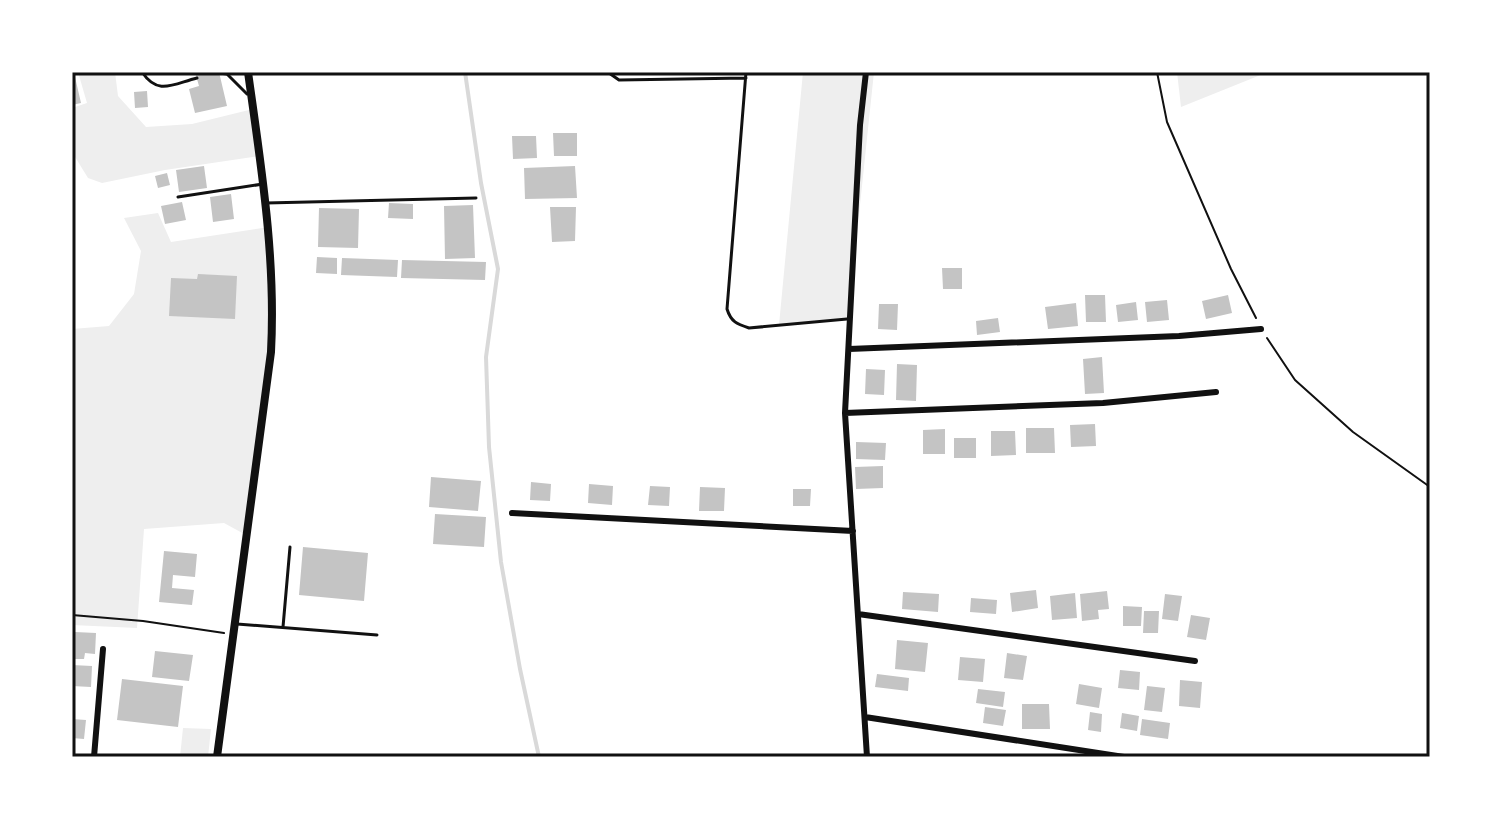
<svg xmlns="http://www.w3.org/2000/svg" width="1502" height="829" viewBox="0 0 1502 829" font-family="Inter,sans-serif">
<rect width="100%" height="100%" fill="#fff"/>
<!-- green -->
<path fill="#eee" d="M 78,72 L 115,72 L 118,96 L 146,127 L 192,124 L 253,109 L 260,156 L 165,170 L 102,183 L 88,178 L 72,152 L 72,108 L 87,103 Z
M 803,72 L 874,72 L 848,319 L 779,325 Z
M 1177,72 L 1268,72 L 1181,107 Z
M 158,213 L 171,242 L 269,227 L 273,314 L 246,535 L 224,523 L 144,529 L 137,628 L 72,625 L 72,329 L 109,326 L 134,294 L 141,251 L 124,218 Z
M 183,728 L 211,729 L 208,757 L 180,757 Z"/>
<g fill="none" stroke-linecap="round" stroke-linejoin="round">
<!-- stream -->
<path stroke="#d9d9d9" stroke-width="4" d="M 465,72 L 481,183 L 498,269 L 486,357 L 489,447 L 501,562 L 520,669 L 539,757"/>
</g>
<!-- building -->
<path fill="#c4c4c4" d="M 195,72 L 219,72 L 227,106 L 195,113 L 189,89 L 199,86 Z
M 72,77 L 75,77 L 81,103 L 72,105 Z
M 147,91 L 148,107 L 135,108 L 134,92 Z
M 553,133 L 577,133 L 577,156 L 554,156 Z
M 512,136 L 536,136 L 537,158 L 513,159 Z
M 204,166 L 207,188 L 179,192 L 176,170 Z
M 575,166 L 577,198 L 525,199 L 524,168 Z
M 167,173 L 170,185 L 158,188 L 155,176 Z
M 231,194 L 234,219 L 213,222 L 210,197 Z
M 182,202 L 186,220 L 165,224 L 161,206 Z
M 389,203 L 413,204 L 413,219 L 388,218 Z
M 473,205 L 475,258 L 445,259 L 444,206 Z
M 550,207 L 576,207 L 575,241 L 552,242 Z
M 319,208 L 359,209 L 358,248 L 318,247 Z
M 317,257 L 337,258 L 337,274 L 316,273 Z
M 342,258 L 398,260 L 397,277 L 341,275 Z
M 402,260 L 486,262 L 485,280 L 401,278 Z
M 942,268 L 962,268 L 962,289 L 943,289 Z
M 198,274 L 237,276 L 235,319 L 169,316 L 171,278 L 197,279 Z
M 1085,295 L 1105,295 L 1106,322 L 1086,322 Z
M 1228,295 L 1232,313 L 1206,319 L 1202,301 Z
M 1167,300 L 1169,320 L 1147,322 L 1145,302 Z
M 1136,302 L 1138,320 L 1118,322 L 1116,305 Z
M 1076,303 L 1078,326 L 1048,329 L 1045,307 Z
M 879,304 L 898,304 L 897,330 L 878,329 Z
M 998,318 L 1000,332 L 977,335 L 976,321 Z
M 1102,357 L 1104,393 L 1085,394 L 1083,359 Z
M 897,364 L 917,365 L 916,401 L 896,400 Z
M 866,369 L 885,370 L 884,395 L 865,394 Z
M 1095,424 L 1096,446 L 1071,447 L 1070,425 Z
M 1026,428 L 1054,428 L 1055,453 L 1026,453 Z
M 945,429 L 945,454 L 923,454 L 923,430 Z
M 991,431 L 1015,431 L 1016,455 L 991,456 Z
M 954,438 L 976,438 L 976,458 L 954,458 Z
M 856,442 L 886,443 L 885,460 L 856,459 Z
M 883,466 L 883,488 L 856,489 L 855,467 Z
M 431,477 L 481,481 L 478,511 L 429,507 Z
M 531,482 L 551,484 L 550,501 L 530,500 Z
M 589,484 L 613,486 L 612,505 L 588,503 Z
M 650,486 L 670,487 L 669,506 L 648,505 Z
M 700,487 L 725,488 L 724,511 L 699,511 Z
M 793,489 L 811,489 L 810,506 L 793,506 Z
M 435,514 L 486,517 L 484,547 L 433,544 Z
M 303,547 L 368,553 L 364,601 L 299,595 Z
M 164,551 L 197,554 L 195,577 L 173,575 L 172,588 L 194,590 L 192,605 L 159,602 Z
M 1036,590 L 1038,608 L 1012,612 L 1010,593 Z
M 1107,591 L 1109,609 L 1098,610 L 1099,619 L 1082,621 L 1080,594 Z
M 903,592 L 939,594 L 938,612 L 902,609 Z
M 1075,593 L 1077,618 L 1052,620 L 1050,596 Z
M 1165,594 L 1182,596 L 1178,621 L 1162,619 Z
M 971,598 L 997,600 L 996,614 L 970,612 Z
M 1123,606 L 1142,607 L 1141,626 L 1123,626 Z
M 1144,611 L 1159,611 L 1158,633 L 1143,633 Z
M 1191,615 L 1210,618 L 1206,640 L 1187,637 Z
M 75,632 L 96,633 L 95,654 L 85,653 L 84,659 L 73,659 Z
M 897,640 L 928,643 L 925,672 L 895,669 Z
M 155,651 L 193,655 L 189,681 L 152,677 Z
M 1007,653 L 1027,656 L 1023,680 L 1004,678 Z
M 960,657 L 985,659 L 983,682 L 958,680 Z
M 72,665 L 92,666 L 91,687 L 72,686 Z
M 1120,670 L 1140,672 L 1139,690 L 1118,688 Z
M 877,674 L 909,678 L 908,691 L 875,687 Z
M 122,679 L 183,686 L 178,727 L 117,720 Z
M 1180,680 L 1202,682 L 1200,708 L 1179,706 Z
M 1079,684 L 1102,688 L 1099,708 L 1076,704 Z
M 1147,686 L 1165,688 L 1162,712 L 1144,710 Z
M 978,689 L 1005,692 L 1003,707 L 976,703 Z
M 1022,704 L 1049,704 L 1050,729 L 1022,729 Z
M 985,707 L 1006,710 L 1003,726 L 983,723 Z
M 1090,712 L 1102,714 L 1101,732 L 1088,730 Z
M 1122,713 L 1139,716 L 1137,731 L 1120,728 Z
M 72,719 L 86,720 L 84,739 L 72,738 Z
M 1142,719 L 1170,723 L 1168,739 L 1140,735 Z"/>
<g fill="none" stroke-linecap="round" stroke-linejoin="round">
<!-- path -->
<path stroke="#111" stroke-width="2" d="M 1157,72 L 1167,122 L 1231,269 L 1256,318
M 1267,338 L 1295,380 L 1353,432 L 1430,487
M 72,615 L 143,621 L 224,633"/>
<!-- service -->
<path stroke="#111" stroke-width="3" d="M 142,72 C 158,96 173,84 197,78
M 746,72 L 727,309 C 731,322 737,324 749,328 L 847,319
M 219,73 L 227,74 L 247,94
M 609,73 L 619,80 L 746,78
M 178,197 L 263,184
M 266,203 L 476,198
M 237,624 L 377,635
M 283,627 L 290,547"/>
<!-- minor -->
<path stroke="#111" stroke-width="6" d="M 866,72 L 860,125 L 845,413 L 867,757
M 849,349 L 1179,336 L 1261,329
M 845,413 L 1103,403 L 1216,392
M 512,513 L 853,531
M 858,614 L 1195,661
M 865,717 L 1124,757
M 94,757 L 103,649"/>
<!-- secondary -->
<path stroke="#111" stroke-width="8" d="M 217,757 L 271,352 C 276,257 261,166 248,72"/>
</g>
<!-- border -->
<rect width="1502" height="829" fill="none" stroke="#ffffff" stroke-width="148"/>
<rect x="74" y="74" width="1354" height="681" fill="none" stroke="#111" stroke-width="3"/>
</svg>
